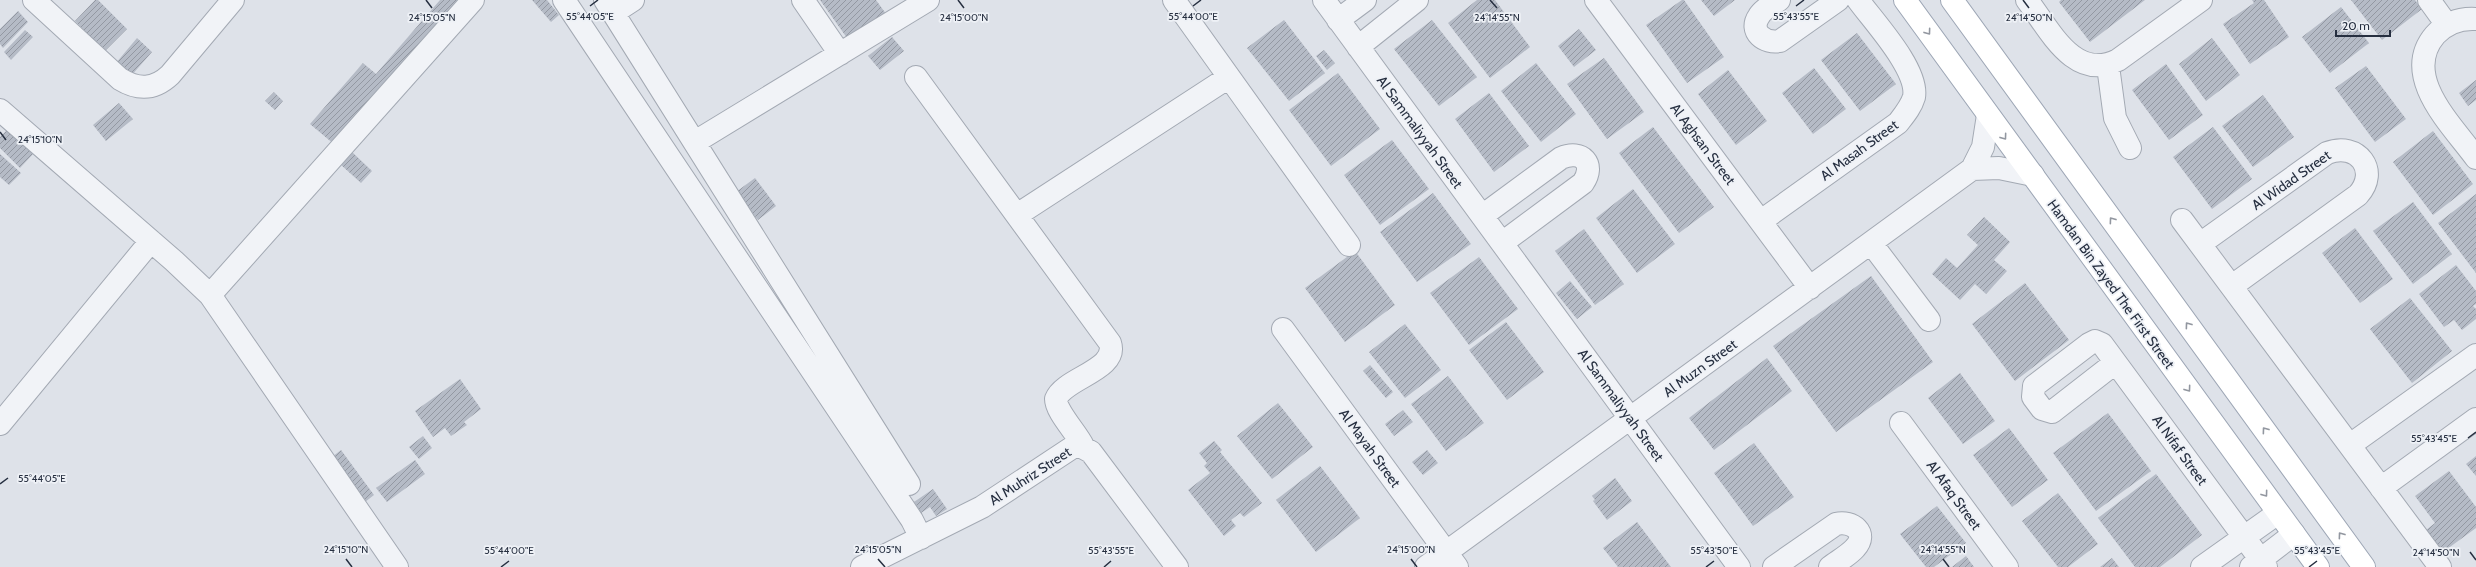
<svg xmlns="http://www.w3.org/2000/svg" width="2476" height="567" viewBox="0 0 2476 567" font-family="Cabin,sans-serif">
<defs>
<pattern id="building-hatch" width="6" height="6" patternUnits="userSpaceOnUse"><rect width="6" height="6" fill="#b5bbc6"/><path d="M-1 1l2-2M0 6l6-6M5 7l2-2" fill="none" stroke="#9398a2"/></pattern>
</defs>
<rect width="100%" height="100%" fill="#dee2e9"/>
<!-- building -->
<path fill="url(#building-hatch)" d="M 95,0 L 98,0 L 127,29 L 105,51 L 75,21 Z
M 440,0 L 460,0 L 335,145 L 310,124 L 363,63 L 376,74 Z
M 532,0 L 547,0 L 559,15 L 551,22 Z
M 820,0 L 876,0 L 889,18 L 852,45 Z
M 1477,0 L 1495,0 L 1530,47 L 1490,78 L 1448,23 Z
M 1682,0 L 1684,0 L 1724,57 L 1687,83 L 1646,25 Z
M 1701,0 L 1735,0 L 1714,16 Z
M 2061,0 L 2145,0 L 2090,42 L 2059,2 Z
M 2252,0 L 2264,0 L 2289,37 L 2250,64 L 2223,24 L 2254,3 Z
M 2351,0 L 2415,0 L 2422,9 L 2382,40 Z
M 2341,7 L 2369,43 L 2330,73 L 2302,37 Z
M 18,11 L 28,22 L 3,48 L 0,44 L 0,29 Z
M 1284,20 L 1325,73 L 1289,101 L 1247,48 Z
M 1432,20 L 1477,77 L 1439,106 L 1394,49 Z
M 1579,29 L 1596,50 L 1574,67 L 1558,46 Z
M 25,30 L 33,37 L 11,60 L 4,52 Z
M 1857,33 L 1896,84 L 1860,111 L 1821,60 Z
M 892,37 L 904,51 L 880,70 L 868,56 Z
M 137,38 L 152,52 L 131,76 L 116,63 Z
M 2212,38 L 2240,75 L 2206,101 L 2179,64 Z
M 1324,50 L 1335,63 L 1327,70 L 1316,56 Z
M 1604,58 L 1644,112 L 1607,139 L 1567,84 Z
M 1536,63 L 1576,114 L 1541,142 L 1501,91 Z
M 2166,64 L 2203,115 L 2169,140 L 2132,90 Z
M 2366,66 L 2406,119 L 2375,142 L 2335,88 Z
M 1814,68 L 1846,109 L 1813,134 L 1782,93 Z
M 1728,70 L 1767,121 L 1736,145 L 1698,94 Z
M 1338,73 L 1380,129 L 1331,166 L 1289,110 Z
M 2476,80 L 2476,100 L 2468,106 L 2459,93 Z
M 274,92 L 283,101 L 275,110 L 265,101 Z
M 1489,93 L 1529,146 L 1494,172 L 1455,119 Z
M 2263,95 L 2294,137 L 2253,167 L 2222,126 Z
M 119,103 L 133,119 L 106,141 L 93,125 Z
M 1653,127 L 1714,207 L 1679,233 L 1619,153 Z
M 2213,127 L 2252,179 L 2212,209 L 2173,157 Z
M 9,128 L 34,153 L 20,168 L 0,148 L 0,137 Z
M 2433,131 L 2473,184 L 2433,215 L 2393,162 Z
M 1392,140 L 1429,189 L 1380,225 L 1344,175 Z
M 352,152 L 372,171 L 361,183 L 340,164 Z
M 0,154 L 21,173 L 9,185 L 0,177 Z
M 755,178 L 776,206 L 758,220 L 736,192 Z
M 1633,189 L 1675,244 L 1637,273 L 1596,218 Z
M 1433,193 L 1471,244 L 1417,282 L 1380,232 Z
M 2476,194 L 2476,273 L 2438,223 Z
M 2413,202 L 2452,254 L 2413,284 L 2373,231 Z
M 1984,217 L 2010,242 L 1994,260 L 2007,271 L 1986,294 L 1975,284 L 1960,300 L 1932,274 L 1946,258 L 1957,268 L 1978,245 L 1967,235 Z
M 2355,228 L 2393,279 L 2360,303 L 2322,253 Z
M 1584,229 L 1624,284 L 1595,305 L 1555,251 Z
M 1355,251 L 1395,305 L 1345,342 L 1305,288 Z
M 1479,257 L 1518,309 L 1469,345 L 1430,293 Z
M 2456,265 L 2476,291 L 2476,304 L 2473,306 L 2476,309 L 2476,319 L 2462,330 L 2454,320 L 2444,327 L 2419,294 Z
M 1871,276 L 1933,362 L 1836,432 L 1773,346 Z
M 1570,281 L 1592,307 L 1577,319 L 1556,293 Z
M 2025,283 L 2069,340 L 2015,381 L 1972,324 Z
M 2410,298 L 2452,351 L 2412,383 L 2370,329 Z
M 1506,322 L 1544,372 L 1507,400 L 1469,350 Z
M 1405,324 L 1441,370 L 1405,398 L 1369,352 Z
M 1767,358 L 1792,391 L 1714,450 L 1689,418 Z
M 1370,365 L 1393,392 L 1386,398 L 1363,371 Z
M 1960,373 L 1995,421 L 1963,444 L 1928,398 Z
M 1448,376 L 1484,423 L 1446,451 L 1411,404 Z
M 460,379 L 481,409 L 464,422 L 467,425 L 451,436 L 445,428 L 433,437 L 415,411 Z
M 1278,403 L 1313,447 L 1272,479 L 1237,436 Z
M 1403,410 L 1413,422 L 1394,436 L 1385,424 Z
M 2108,413 L 2151,471 L 2096,511 L 2053,453 Z
M 2009,428 L 2048,480 L 2012,507 L 1973,455 Z
M 423,436 L 432,448 L 419,459 L 409,447 Z
M 1214,441 L 1222,450 L 1220,452 L 1262,503 L 1244,517 L 1240,513 L 1231,520 L 1236,526 L 1224,536 L 1188,490 L 1210,473 L 1204,466 L 1207,463 L 1199,453 Z
M 1754,443 L 1794,497 L 1753,526 L 1714,473 Z
M 341,450 L 374,495 L 365,502 L 332,457 Z
M 1427,450 L 1438,463 L 1423,475 L 1412,462 Z
M 2476,456 L 2476,476 L 2466,464 Z
M 415,460 L 425,474 L 387,502 L 376,488 Z
M 1320,466 L 1360,518 L 1316,552 L 1276,500 Z
M 2449,471 L 2476,507 L 2476,528 L 2443,552 L 2426,530 L 2435,523 L 2415,496 Z
M 2156,474 L 2202,535 L 2160,567 L 2135,567 L 2098,518 Z
M 1615,478 L 1632,501 L 1607,520 L 1593,501 L 1595,500 L 1592,496 Z
M 933,489 L 947,509 L 936,516 L 930,507 L 921,513 L 914,502 Z
M 2058,493 L 2098,544 L 2068,567 L 2058,567 L 2022,521 Z
M 1937,506 L 1966,543 L 1934,567 L 1926,567 L 1900,534 Z
M 1637,522 L 1671,567 L 1618,567 L 1603,548 Z
M 1966,556 L 1974,567 L 1952,567 Z
M 2112,558 L 2119,567 L 2100,567 Z"/>
<g fill="none" stroke-linecap="round" stroke-linejoin="round">
<!-- minor casing -->
<g stroke="#a3a9b3" stroke-width="24">
<path id="minor" d="M 34,0 L 120,79 C 138,90 154,90 170,75 L 233,0
M 564,0 L 912,520 L 921,538
M 605,0 L 909,484
M 803,0 L 840,54
M 1174,0 L 1349,245
M 1324,0 L 1739,567
M 1596,0 L 1810,288
M 1779,0 C 1773,4 1763,9 1759,16 C 1748,32 1765,44 1780,41 L 1838,0
M 2027,0 C 2050,30 2074,82 2118,60 L 2201,0
M 2429,0 L 2447,25
M 613,13 L 633,0
M 2476,19 C 2460,18 2446,23 2435,35 C 2400,76 2452,125 2476,158
M 1338,20 L 1365,0
M 1358,47 L 1417,0
M 2108,66 L 2115,118 L 2130,148
M 916,77 L 1110,343 C 1119,370 1064,378 1056,399 C 1056,412 1077,433 1083,446
M 0,110 L 174,261 L 210,295 L 397,567
M 695,142 L 928,0
M 1972,169 L 1999,168 L 2033,175
M 1017,215 L 1229,77
M 1482,216 L 1561,158 C 1582,149 1596,164 1583,183 L 1502,243
M 2182,220 L 2440,567
M 1761,221 L 1898,123 C 1905,114 1911,107 1914,97 C 1919,70 1874,22 1858,0
M 1871,243 L 1929,320
M 2200,244 L 2327,153 C 2358,141 2380,171 2358,195 L 2232,286
M 210,295 L 473,0
M 1283,329 L 1457,567
M 2115,363 L 2052,412 L 2042,409 L 2033,397 L 2034,386 L 2089,344 L 2095,341 L 2102,344 L 2266,567
M 1901,423 L 2007,567
M 0,424 L 151,241
M 2350,445 L 2476,355
M 2381,488 L 2476,419
M 862,567 L 982,507 L 1073,447 L 1080,446 L 1091,452 L 1177,567
M 1426,567 L 1972,169 L 1983,147 L 1988,115
M 1774,567 L 1836,524 C 1852,520 1869,533 1855,548 C 1849,555 1838,561 1830,567
M 2202,567 L 2278,513
M 2251,567 L 2294,534"/>
</g>
<!-- major casing -->
<g stroke="#9da6b5" stroke-width="24">
<path id="major" d="M 1905,0 L 2318,567
M 1952,0 L 2364,567"/>
</g>
<!-- minor -->
<use href="#minor" stroke="#f1f3f7" stroke-width="22"/>
<!-- major -->
<use href="#major" stroke="#fff" stroke-width="22"/>
</g>
<!-- one-way arrows -->
<defs><path id="oneway-chevron" d="M-2-3.5L2.5 0L-2 3.5" fill="none" stroke-width="1.6" stroke-linecap="round" stroke-linejoin="round"/></defs>
<g stroke="#9297a0">
<use href="#oneway-chevron" transform="translate(1928 32) rotate(54)"/>
<use href="#oneway-chevron" transform="translate(2004 137) rotate(54)"/>
<use href="#oneway-chevron" transform="translate(2112 220) rotate(-126)"/>
<use href="#oneway-chevron" transform="translate(2188 325) rotate(-126)"/>
<use href="#oneway-chevron" transform="translate(2188 389) rotate(54)"/>
<use href="#oneway-chevron" transform="translate(2265 430) rotate(-126)"/>
<use href="#oneway-chevron" transform="translate(2265 494) rotate(54)"/>
<use href="#oneway-chevron" transform="translate(2341 535) rotate(-126)"/>
</g>
<!-- ticks -->
<path fill="none" stroke="#262f40" stroke-width="1.5" d="M 426,0 L 432,8M 958,0 L 964,8M 1490,0 L 1497,8M 2023,0 L 2029,8M 590,6 L 598,0M 1193,6 L 1201,0M 1796,6 L 1804,0M 0,132 L 6,140M 2468,438 L 2476,432M 0,484 L 8,478M 2470,552 L 2476,560M 346,559 L 352,567M 878,559 L 885,567M 1411,559 L 1417,567M 1943,559 L 1949,567M 501,567 L 509,561M 1104,567 L 1111,561M 1706,567 L 1714,561M 2309,567 L 2317,561"/>
<g text-anchor="middle" stroke-width="3.5" stroke-linejoin="round" paint-order="stroke">
<!-- street labels -->
<g font-size="14" fill="#262f40" stroke="#eef1f6">
<text transform="translate(1420 132) rotate(54)" y="5">Al Sammaliyyah Street</text>
<text transform="translate(1703 144) rotate(53)" y="5">Al Aghsan Street</text>
<text transform="translate(1859 150) rotate(-36)" y="5">Al Masah Street</text>
<text transform="translate(2291 180) rotate(-35)" y="5">Al Widad Street</text>
<text transform="translate(2111 284) rotate(54)" y="5">Hamdan Bin Zayed The First Street</text>
<text transform="translate(1700 368) rotate(-36)" y="5">Al Muzn Street</text>
<text transform="translate(1621 405) rotate(54)" y="5">Al Sammaliyyah Street</text>
<text transform="translate(1370 448) rotate(54)" y="5">Al Mayah Street</text>
<text transform="translate(2180 450) rotate(54)" y="5">Al Nifaf Street</text>
<text transform="translate(1030 476) rotate(-33)" y="5">Al Muhriz Street</text>
<text transform="translate(1954 495) rotate(54)" y="5">Al Afaq Street</text>
</g>
</g>
<g font-size="10" text-anchor="middle" fill="#262f40" stroke="#eef1f6" stroke-width="3.5" stroke-linejoin="round" paint-order="stroke">
<text x="590" y="20">55°44'05"E</text>
<text x="1193" y="20">55°44'00"E</text>
<text x="1796" y="20">55°43'55"E</text>
<text x="2029" y="21">24°14'50"N</text>
<text x="432" y="21">24°15'05"N</text>
<text x="964" y="21">24°15'00"N</text>
<text x="1497" y="21">24°14'55"N</text>
<text x="40" y="143">24°15'10"N</text>
<text x="2434" y="442">55°43'45"E</text>
<text x="42" y="482">55°44'05"E</text>
<text x="346" y="553">24°15'10"N</text>
<text x="878" y="553">24°15'05"N</text>
<text x="1411" y="553">24°15'00"N</text>
<text x="1943" y="553">24°14'55"N</text>
<text x="509" y="554">55°44'00"E</text>
<text x="1111" y="554">55°43'55"E</text>
<text x="1714" y="554">55°43'50"E</text>
<text x="2317" y="554">55°43'45"E</text>
<text x="2436" y="556">24°14'50"N</text>
</g>
<!-- scale -->
<path d="M2336 30v6h54v-6" fill="none" stroke="#262f40" stroke-width="2"/>
<text x="2342" y="30" font-size="12" fill="#262f40" stroke="#eef1f6" stroke-width="3" paint-order="stroke">20 m</text>
</svg>
